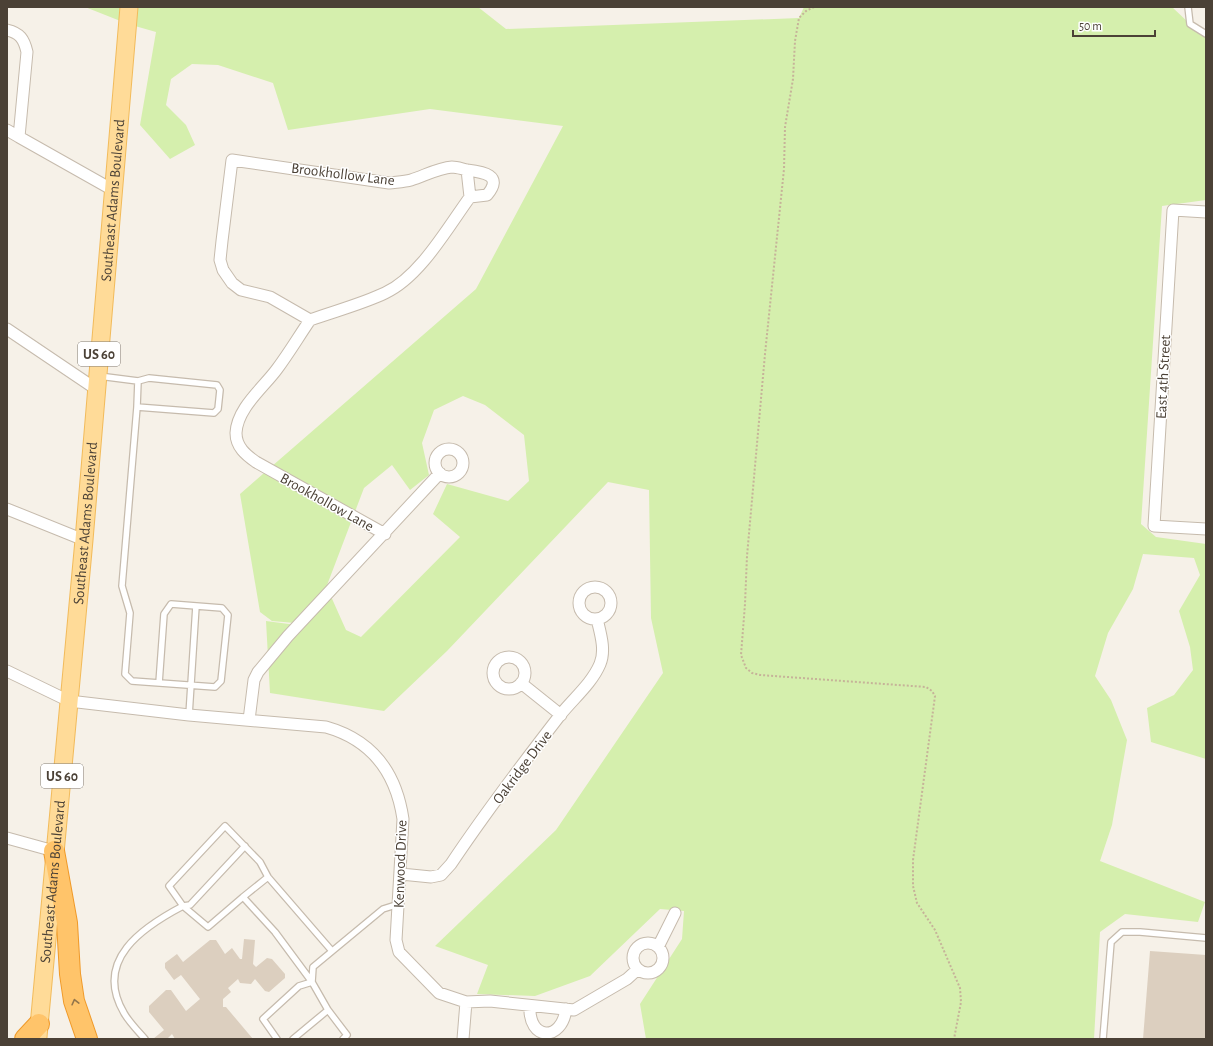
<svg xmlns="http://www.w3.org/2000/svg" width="1213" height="1046" viewBox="0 0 1213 1046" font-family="'Alegreya Sans',sans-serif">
<rect width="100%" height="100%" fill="#f6f1e8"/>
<!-- green -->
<path fill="#d5efad" d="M 85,7 L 478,7 L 506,29 L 799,18 L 804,7 L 1172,7 L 1190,24 L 1206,34 L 1206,200 L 1162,206 L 1141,524 L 1156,537 L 1206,544 L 1206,759 L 1151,742 L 1147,708 L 1174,695 L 1193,670 L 1190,647 L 1179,611 L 1200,575 L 1194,558 L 1143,554 L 1133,589 L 1108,633 L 1095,676 L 1111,700 L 1127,740 L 1112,825 L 1100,861 L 1205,902 L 1198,922 L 1125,914 L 1100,932 L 1094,1039 L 646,1039 L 640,1004 L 682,939 L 684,911 L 660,909 L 590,976 L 535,996 L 477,994 L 488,965 L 435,946 L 556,830 L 663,673 L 651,618 L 649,490 L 608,482 L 447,651 L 384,711 L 270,693 L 266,621 L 304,626 L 329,592 L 346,630 L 361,637 L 460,537 L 433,514 L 447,484 L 508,501 L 529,481 L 524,435 L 485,405 L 463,396 L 434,410 L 422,443 L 429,475 L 410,490 L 392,465 L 364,488 L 321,601 L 295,623 L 272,621 L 260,612 L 240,494 L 476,289 L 563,126 L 430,109 L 288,130 L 273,83 L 218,65 L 192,64 L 171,79 L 166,105 L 186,125 L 195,145 L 170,159 L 140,125 L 156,32 L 128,24 Z"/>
<!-- building -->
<path fill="#dccfbf" d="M 244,939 L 255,940 L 253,964 L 256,967 L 267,958 L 272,959 L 285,974 L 285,978 L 269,992 L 265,991 L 255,979 L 251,984 L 240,983 L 238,979 L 228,988 L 231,992 L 223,999 L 223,1007 L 226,1007 L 253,1039 L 175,1039 L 172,1034 L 167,1039 L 153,1039 L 164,1030 L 149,1012 L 149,1006 L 166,990 L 171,990 L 186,1011 L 200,999 L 181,975 L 174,980 L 165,968 L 165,963 L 177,954 L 183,962 L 210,940 L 216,940 L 225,954 L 232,948 L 240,959 L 242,959 Z
M 1150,951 L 1206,955 L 1206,1039 L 1143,1039 Z"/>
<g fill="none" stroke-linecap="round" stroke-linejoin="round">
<!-- lane casing -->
<g stroke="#c6bbad" stroke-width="8">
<path id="lane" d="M 1188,7 L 1190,24 L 1206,34
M 99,376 L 138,381 L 149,378 L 217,385 L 220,390 L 218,409 L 214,413 L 137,407 L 138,381
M 137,407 L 122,586 L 130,613 L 125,674 L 132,681 L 215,687 L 221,681 L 228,615 L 222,608 L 171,604 L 164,614 L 159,683
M 189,715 L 196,606
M 243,897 L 268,877
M 183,906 L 208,927 L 243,897 L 275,932 L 312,982 L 299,986 L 263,1019 L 277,1039
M 183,906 L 190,905 L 245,846
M 145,1039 C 138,1031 129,1022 124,1013 C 93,960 143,927 183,906 L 169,886 L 225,826 L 260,862 L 268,877 L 332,951
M 293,1039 L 328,1010
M 343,1039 L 347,1035 L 328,1010 L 312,982 L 313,967 L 383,909 L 399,904
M 1103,1039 L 1111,942 L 1122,932 L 1140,932 L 1206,938"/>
</g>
<!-- street casing -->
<g stroke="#c6bbad" stroke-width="13">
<path id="street" d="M 7,30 C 20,33 24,39 27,52 L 19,137 L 7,130
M 19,137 L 113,190
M 232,160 L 389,183 C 396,182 404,182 411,180 C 424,176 438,168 452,167 C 457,167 462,169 467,170 C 483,172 504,175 487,195 L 470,197 C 448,227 420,277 385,293 C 362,304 335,311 310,320 L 270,297 L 241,290 L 232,283 L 223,270 L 220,260 L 222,241 Z
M 467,170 L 470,197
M 1206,212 L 1173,210 L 1154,526 L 1206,529
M 310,320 C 299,336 289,353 277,369 C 264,387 237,408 236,433 C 236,447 246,455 256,462 L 385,534
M 7,329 L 96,389
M435 463a14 14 0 1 1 28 0a14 14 0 1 1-28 0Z
M 7,509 L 84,540
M579 603a16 16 0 1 1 32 0a16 16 0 1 1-32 0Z
M493 673a16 16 0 1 1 32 0a16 16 0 1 1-32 0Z
M 7,671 L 69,701 L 189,715 L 326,727 C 372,740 396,772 403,819 L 396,940 L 399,952 L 439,993 L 466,1002 L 490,1001 L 574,1010 L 627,979 L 638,969
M 521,683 L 561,715
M 249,720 L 254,680 L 258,672 L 288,636 L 440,473
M 7,838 L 54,851
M 401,874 L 431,877 L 441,875 L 451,864 C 485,813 523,763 561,714 C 574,698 592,683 600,664 C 606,650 600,632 597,619
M633 958a15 15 0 1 1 30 0a15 15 0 1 1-30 0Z
M 658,947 L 675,913
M 530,1006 C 528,1041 562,1042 566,1009
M 463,1039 L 466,1002"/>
</g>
<!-- primary casing -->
<g stroke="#f2bb5b" stroke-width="19">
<g id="primary">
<path id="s1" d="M 38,1037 L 84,540 L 129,7"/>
</g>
</g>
<!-- highway casing -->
<g stroke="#f09a29" stroke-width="22">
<path id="highway" d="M 54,851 L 67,923 L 70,974 L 74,1001 L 87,1039
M 25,1039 L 39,1024"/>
</g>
<!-- path -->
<path stroke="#c6b399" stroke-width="2" stroke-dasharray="2 2" stroke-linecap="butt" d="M 814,7 L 806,11 L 799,18 L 795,41 L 793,79 L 785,127 L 784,169 L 765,354 L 747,556 L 745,604 L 741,655 L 746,668 L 752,673 L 760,675 L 926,687 L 932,691 L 935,696 L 913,860 L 913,886 L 917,903 L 935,930 L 960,988 L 961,1002 L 954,1039"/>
<!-- lane -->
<use href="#lane" stroke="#fff" stroke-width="5.5"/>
<!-- street -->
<use href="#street" stroke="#fff" stroke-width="11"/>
<!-- primary -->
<use href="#primary" stroke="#ffdb98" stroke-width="17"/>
<!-- highway -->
<use href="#highway" stroke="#ffc46a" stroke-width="20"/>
</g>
<!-- one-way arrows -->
<defs><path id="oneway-chevron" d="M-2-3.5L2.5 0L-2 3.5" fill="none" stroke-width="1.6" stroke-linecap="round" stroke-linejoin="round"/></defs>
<use stroke="#93754b" href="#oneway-chevron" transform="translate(75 1002) rotate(-104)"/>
<g text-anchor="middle" stroke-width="3" stroke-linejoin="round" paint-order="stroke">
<!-- shield labels -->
<g fill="#fff" stroke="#817a72" stroke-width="1">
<rect x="78" y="342" width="42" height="24" rx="3"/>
<rect x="41" y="764" width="42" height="24" rx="3"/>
</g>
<g font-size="14" font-weight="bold" fill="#4b4136">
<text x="99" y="359">US 60</text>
<text x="62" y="781">US 60</text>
</g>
<!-- street labels -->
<g font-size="15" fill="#4b4136" stroke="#fff">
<text transform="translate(343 174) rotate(7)" y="5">Brookhollow Lane</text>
<text dy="5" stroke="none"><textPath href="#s1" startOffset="840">Southeast Adams Boulevard</textPath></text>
<text transform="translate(1163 377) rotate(-87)" y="5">East 4th Street</text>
<text transform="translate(327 502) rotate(29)" y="5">Brookhollow Lane</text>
<text dy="5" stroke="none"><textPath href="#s1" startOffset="516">Southeast Adams Boulevard</textPath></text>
<text transform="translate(522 767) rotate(-53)" y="5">Oakridge Drive</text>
<text transform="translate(400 864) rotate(-88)" y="5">Kenwood Drive</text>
<text dy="5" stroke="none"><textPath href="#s1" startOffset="156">Southeast Adams Boulevard</textPath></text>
</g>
</g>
<!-- border -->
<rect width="1213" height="1046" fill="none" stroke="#4b4136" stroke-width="16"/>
<!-- scale -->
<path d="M1073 30v6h82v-6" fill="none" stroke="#4b4136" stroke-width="2"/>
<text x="1079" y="30" font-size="12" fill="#4b4136" stroke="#ffffff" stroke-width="3" paint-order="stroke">50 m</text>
</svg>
